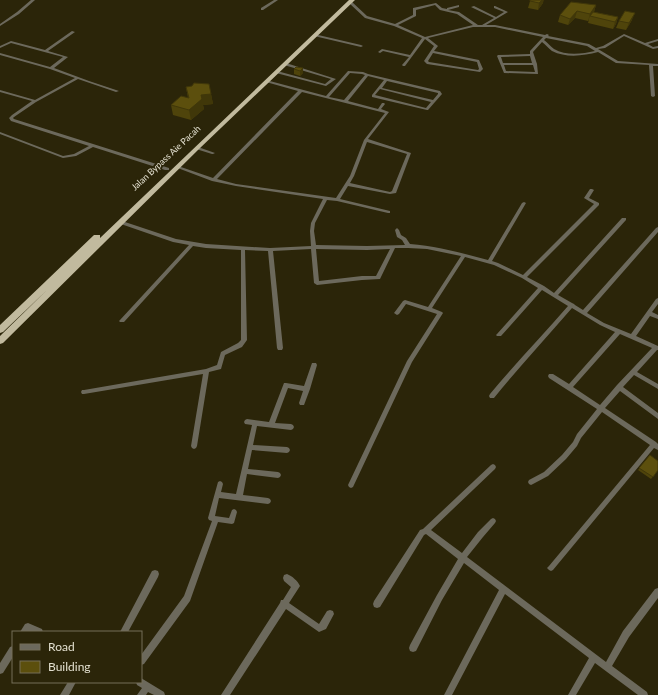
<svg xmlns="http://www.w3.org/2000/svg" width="658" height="695" viewBox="0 0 658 695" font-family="Lato,sans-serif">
<rect width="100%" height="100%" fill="#2b2509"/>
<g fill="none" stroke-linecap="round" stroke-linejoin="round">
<!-- minor -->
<path fill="#6c695c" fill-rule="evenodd" d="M 31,0 L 35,0 L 19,14 L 0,26 L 0,24 L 17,12 Z
M 274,0 L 278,0 L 263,10 L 261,10 L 261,8 Z
M 349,1 L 351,1 L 367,16 L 395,24 L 413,15 L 413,8 L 436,3 L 442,8 L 447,9 L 447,8 L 459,5 L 459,7 L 448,10 L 459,12 L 478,25 L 482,25 L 494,18 L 471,7 L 474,6 L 496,17 L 504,12 L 494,8 L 494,6 L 495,6 L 508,12 L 486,25 L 495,25 L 545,35 L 547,34 L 549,35 L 548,36 L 589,44 L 596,48 L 603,46 L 624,34 L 645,43 L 658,39 L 658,41 L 648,44 L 653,47 L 658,46 L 658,48 L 653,49 L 624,36 L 605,48 L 598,49 L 618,61 L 658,64 L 658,66 L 653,66 L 655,96 L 653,97 L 651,96 L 649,65 L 616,63 L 598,52 C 583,56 566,58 552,51 C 548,48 546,45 542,42 L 533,52 L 537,64 L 538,74 L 504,73 L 497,56 L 498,55 L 530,54 L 530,51 L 543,37 L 495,27 L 473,27 L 428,38 L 438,46 L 434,51 L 479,60 L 483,69 L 480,72 L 427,64 L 424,61 L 434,46 L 425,39 L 405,66 L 403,66 L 402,65 L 409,57 L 383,51 L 380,53 L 378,52 L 382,49 L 410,55 L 422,38 L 394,26 L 365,18 L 349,3 ZM 435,5 L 440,10 L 457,14 L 473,25 L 425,37 L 398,25 L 416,16 L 416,10 ZM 546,38 L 587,46 L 595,51 C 582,54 566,56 554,49 C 550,46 548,43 544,40 ZM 433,53 L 477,62 L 479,69 L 478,70 L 429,62 L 428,61 ZM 530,56 L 532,63 L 503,63 L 501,57 ZM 504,65 L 533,65 L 535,72 L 506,71 Z
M 72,31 L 75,32 L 48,51 L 68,57 L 54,68 L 89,81 L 119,91 L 116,92 L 78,79 L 36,102 L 14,117 L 13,118 L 14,119 L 169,168 L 169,170 L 165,170 L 93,147 L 76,156 L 63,158 L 0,134 L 0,132 L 63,156 L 74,154 L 89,146 L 11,121 L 9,118 L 12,115 L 32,101 L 0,92 L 0,90 L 35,100 L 75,78 L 50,69 L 0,55 L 0,53 L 50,67 L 63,57 L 11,43 L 0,48 L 0,46 L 11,41 L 45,50 Z
M 314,34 L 361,45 L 363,46 L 361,47 L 314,36 Z
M 284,63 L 286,63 L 336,79 L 326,86 L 276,73 L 275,72 L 277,71 L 325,84 L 331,79 L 284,65 Z
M 348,71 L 363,72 L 368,74 L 440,91 L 442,94 L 428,110 L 427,110 L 372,97 L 372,95 L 384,80 L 368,76 L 348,101 L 378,109 L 382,103 L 384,103 L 385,104 L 381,109 L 389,112 L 368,139 L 411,153 L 396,193 L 390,194 L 348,186 L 340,199 L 390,211 L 390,213 L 388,213 L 337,201 L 327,200 L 315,223 L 314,231 L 316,245 L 367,246 L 405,245 L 402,240 L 397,237 L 395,230 L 397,228 L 399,230 L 401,235 L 406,238 L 410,244 C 436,246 462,253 488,260 L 522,203 L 524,202 L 526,203 L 492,261 L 498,263 L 523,275 L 594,204 L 584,198 L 590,189 L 592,189 L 594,190 L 589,198 L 599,203 L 599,205 L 527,277 L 544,286 L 554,293 L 622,218 L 626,218 L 626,220 L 558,295 L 572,303 L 574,304 L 575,305 L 583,310 L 656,228 L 658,227 L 658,232 L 587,313 L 604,323 L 631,334 L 656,299 L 658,298 L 658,304 L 652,312 L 658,315 L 658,319 L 650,316 L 636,336 L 658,346 L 658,350 L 657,350 L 637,372 L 658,384 L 658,389 L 634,375 L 623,387 L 658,413 L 658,419 L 620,391 L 605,408 L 656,442 L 658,444 L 658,450 L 654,448 L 553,570 L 551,571 L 549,570 L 547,568 L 549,566 L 650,445 L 602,412 L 581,438 L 577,446 L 566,459 L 548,476 L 533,484 L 531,485 L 529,484 L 528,482 L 529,480 L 544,472 L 562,455 L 573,442 L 577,434 L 597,409 L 549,378 L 548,376 L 549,374 L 553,374 L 569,384 L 615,332 L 600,325 L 572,308 C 546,338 519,367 494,398 L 490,398 L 489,396 L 490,394 C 515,364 542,336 568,306 L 542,290 L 501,336 L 497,336 L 496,335 L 497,334 L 538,288 L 522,278 L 494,265 L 465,257 L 432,308 L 442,312 L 443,313 L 412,362 L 353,487 L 351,488 L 349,487 L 348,485 L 407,361 L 437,314 L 406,304 L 399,314 L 397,315 L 394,313 L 403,301 L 405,300 L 428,307 L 461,256 L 427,249 L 408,248 L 395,248 L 380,279 L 362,280 L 317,285 L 314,283 L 311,249 L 273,251 L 283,348 L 282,350 L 278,350 L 277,348 L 268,251 L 245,250 L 247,340 L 242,347 L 225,355 L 221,369 L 209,372 L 197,446 L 196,448 L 194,449 L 192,448 L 191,446 L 203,374 L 84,394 L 82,394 L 81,392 L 82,390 L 84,390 L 206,369 L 217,365 L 221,352 L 238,343 L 241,340 L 241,250 L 206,248 L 193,246 L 124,322 L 120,322 L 119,321 L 120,320 L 189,245 L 173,242 L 118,223 L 118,221 L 122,221 L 176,239 L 206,244 L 270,248 L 311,246 L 310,231 L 311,223 L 323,199 L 236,186 L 212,181 L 175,167 L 177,166 L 178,166 L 213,178 L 298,91 L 266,82 L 266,80 L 326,96 ZM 350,73 L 362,74 L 365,75 L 344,100 L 329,97 ZM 387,81 L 438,93 L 438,94 L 433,100 L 382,88 ZM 380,89 L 431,102 L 426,108 L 375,95 ZM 302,92 L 385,113 L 364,140 L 350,176 L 336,198 L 236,184 L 217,179 ZM 367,142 L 407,154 L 392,191 L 390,192 L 350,183 L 354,176 ZM 316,249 L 367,250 L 390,249 L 376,276 L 362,276 L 319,281 ZM 620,334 L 652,348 L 617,385 L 600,405 L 573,387 Z
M 196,147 L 198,147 L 215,153 L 213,154 L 212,154 L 196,149 Z
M 312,363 L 316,363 L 317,365 L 310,389 L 304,405 L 300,405 L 299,403 L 303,391 L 288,388 L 275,423 L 291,424 L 293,425 L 294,427 L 293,429 L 291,430 L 257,426 L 253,445 L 287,447 L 289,448 L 290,450 L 289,452 L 287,453 L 252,450 L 248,469 L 278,472 L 280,473 L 281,475 L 280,477 L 278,478 L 247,474 L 243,495 L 268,498 L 270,499 L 271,501 L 270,503 L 268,504 L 219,498 L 215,516 L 229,518 L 232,510 L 234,509 L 236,510 L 237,512 L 234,523 L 232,524 L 218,522 L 190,601 L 144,664 L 141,665 L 141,655 L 184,596 L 212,521 L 209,520 L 208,518 L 218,482 L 220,481 L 222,482 L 223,484 L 221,492 L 236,494 L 252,425 L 245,424 L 244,422 L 245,420 L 247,419 L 269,422 L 284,383 L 286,383 L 304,386 Z
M 493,464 L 495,465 L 496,467 L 495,469 L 431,530 L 462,553 L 478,532 L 491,519 L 493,518 L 495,519 L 496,521 L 495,523 L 483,537 L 467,557 L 606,662 L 623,631 L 655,589 L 658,588 L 658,598 L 629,637 L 612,666 L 647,692 L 648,695 L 638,695 L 595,663 L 576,695 L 568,695 L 589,658 L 505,594 L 452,695 L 444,695 L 499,590 L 464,563 L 442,600 L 416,651 L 413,652 L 410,651 L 409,648 L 410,645 L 437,595 L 458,559 L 426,534 L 424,535 L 380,607 L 377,608 L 374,607 L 373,604 L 374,601 L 420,530 L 423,529 L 491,465 Z
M 155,570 L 158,571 L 159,574 L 158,577 L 128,632 L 120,632 L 152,571 Z
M 287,574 C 292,576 298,581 300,586 L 289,603 L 319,624 L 327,611 L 330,610 L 333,611 L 334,614 L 326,629 L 319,632 L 286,609 L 230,695 L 221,695 L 280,603 L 281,600 L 283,600 L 291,587 L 284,581 L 283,578 L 284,575 Z
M 28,623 L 42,629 L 43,632 L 20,632 L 25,624 Z
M 13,646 L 13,657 L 3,673 L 0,674 L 0,663 L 10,647 Z
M 141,678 L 164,692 L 165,695 L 154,695 L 148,692 L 146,695 L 137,695 L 142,688 L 137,685 L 136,682 L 141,682 Z
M 68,682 L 76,682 L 69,695 L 60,695 Z"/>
<!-- trunk -->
<path fill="#c1ba9e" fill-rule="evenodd" d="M 349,0 L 355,0 L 199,149 L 3,343 L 0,344 L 0,336 L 47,290 L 3,332 L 0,333 L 0,325 L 94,235 L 100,235 L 100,238 Z"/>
</g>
<!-- wall -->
<path fill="#4f440b" d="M 530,1 L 543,3 L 538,10 L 528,8 Z
M 596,5 L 594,12 L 618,17 L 616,24 L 613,29 L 588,23 L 589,19 L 588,21 L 575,18 L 568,25 L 558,22 L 560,15 Z
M 632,20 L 626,30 L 616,28 L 619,21 Z
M 296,67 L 303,73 L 300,76 L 294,74 L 294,69 Z
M 186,87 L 211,94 L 213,104 L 203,105 L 204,109 L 191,120 L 173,115 L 171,105 L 188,98 Z
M 650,455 L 658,470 L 651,479 L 638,470 Z"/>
<!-- shaded-wall -->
<path fill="#403709" d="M 542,0 L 544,0 L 543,3 L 538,10 L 539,3 Z
M 596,5 L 594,12 L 590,16 L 588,21 L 590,14 Z
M 577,11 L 575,18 L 568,25 L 570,19 Z
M 635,13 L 632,20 L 626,30 L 629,23 Z
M 618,17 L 616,24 L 613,29 L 615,22 Z
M 303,68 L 303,73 L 300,76 L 300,71 Z
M 211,94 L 213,104 L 203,105 L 204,109 L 191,120 L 189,110 L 201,95 Z"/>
<!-- building -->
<path fill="#5c4f0d" stroke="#403709" d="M 530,0 L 542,0 L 539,3 L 530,1 Z
M 571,2 L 596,5 L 590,14 L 577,11 L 570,19 L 560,15 Z
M 625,11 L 635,13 L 629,23 L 619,21 Z
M 593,12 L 618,17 L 615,22 L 590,16 Z
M 296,67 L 303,68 L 300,71 L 294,69 Z
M 194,83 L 209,84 L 211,94 L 201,95 L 202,99 L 189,110 L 171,105 L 181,96 L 189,98 L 186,87 L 192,86 Z
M 650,455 L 658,461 L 658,470 L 653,477 L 639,468 Z"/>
<g text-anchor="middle" stroke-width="3.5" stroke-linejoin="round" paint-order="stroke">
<!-- far-street labels -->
<g font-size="9" fill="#e2dfcf" stroke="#2b2509">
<text transform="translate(166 158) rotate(-43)" y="3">Jalan Bypass Aie Pacah</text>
</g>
</g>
<!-- legend -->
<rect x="12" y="631" width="130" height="52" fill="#2b2509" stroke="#746f58"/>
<rect x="20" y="644" width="20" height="6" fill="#6c695c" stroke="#746f58"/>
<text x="48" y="651" font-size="12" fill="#e2dfcf">Road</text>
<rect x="20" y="661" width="20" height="12" fill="#5c4f0d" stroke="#746f58"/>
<text x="48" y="671" font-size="12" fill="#e2dfcf">Building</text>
</svg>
